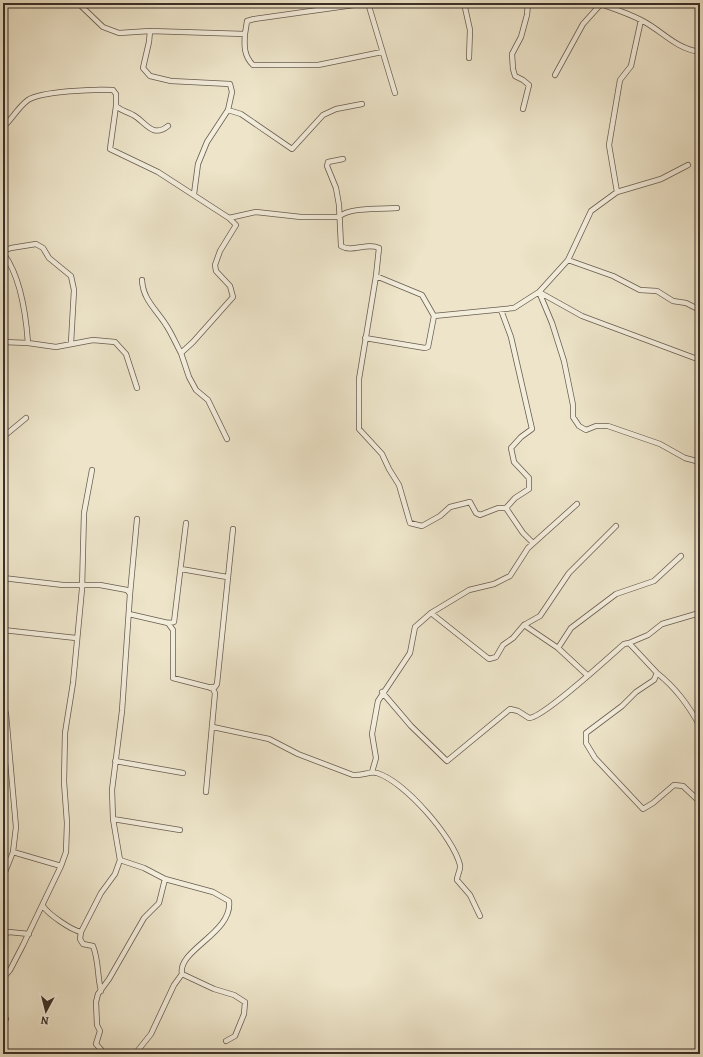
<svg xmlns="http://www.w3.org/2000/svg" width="703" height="1057" viewBox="0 0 703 1057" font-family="Alegreya,serif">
<rect width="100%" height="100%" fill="#ede4c9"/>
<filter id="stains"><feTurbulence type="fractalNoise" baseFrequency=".005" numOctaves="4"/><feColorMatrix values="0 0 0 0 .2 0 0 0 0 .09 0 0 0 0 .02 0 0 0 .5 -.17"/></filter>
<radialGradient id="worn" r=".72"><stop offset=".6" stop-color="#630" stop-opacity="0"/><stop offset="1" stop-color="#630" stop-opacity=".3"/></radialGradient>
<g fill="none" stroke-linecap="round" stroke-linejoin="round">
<!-- stream -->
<path stroke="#817668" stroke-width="1.5" d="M 615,1054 L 621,1052"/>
<!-- minor casing -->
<g stroke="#685c50" stroke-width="6">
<path id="minor" d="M 78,3 L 103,27 L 119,33 L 150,31 L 245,34 C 244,46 244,56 253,65 L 318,65 L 382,52
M 464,3 L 470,30 L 469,58
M 598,3 C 612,8 628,13 641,20 C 663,31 674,48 700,52
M 150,31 L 149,42 L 143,68 L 150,76 L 171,81 L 230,84 L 232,92 L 228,110
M 245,34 L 247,21 L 254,19 L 368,3 L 395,93
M 555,75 L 583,24 L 601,4
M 116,106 L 110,149 L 158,172 L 229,218 L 256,212 L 301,217 L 339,217 C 348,207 384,209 397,208
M 523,109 L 529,85 L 523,80 L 515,76 L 513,69 L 512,54 L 521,37 L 527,15 L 528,3
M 3,127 C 12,120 17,108 28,100 C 41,91 97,89 113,90 L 116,94 L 116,106 C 123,112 126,111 133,115 C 145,121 152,139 168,126
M 343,159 L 328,162 L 327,166 L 336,188 L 339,205 L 341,246 C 352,253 367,242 379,248 L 376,276 L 422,295 L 434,316 L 514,308 L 539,292 L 568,260 L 591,211 L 617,192 L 609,145 L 620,80 L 631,66 L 641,20
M 617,192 L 661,179 L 688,165
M 194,194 L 198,164 L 207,142 L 228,110 L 241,114 L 292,149 L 323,115 L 336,109 L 362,104
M 3,251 L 11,248 L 36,244 L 43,248 L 49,258 L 71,276 L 74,290 L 71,343
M 3,253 C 20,275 26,315 28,343 L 3,342
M 568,260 L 613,276 L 640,290 L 657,291 L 673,301 L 686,303 L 700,310
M 376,276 L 359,379 L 359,429 L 382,454 L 389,469 L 399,485 L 410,523 L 422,526 L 440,516 L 450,507 L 470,502 L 476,513 L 480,515 L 498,508 L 506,508 L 523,533 L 533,543
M 142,280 C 143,300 156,309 166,325 C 172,334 176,344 181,353 L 193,342 L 233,297 L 230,286 L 216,271 L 215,265 L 220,251 L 236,225 L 229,218
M 501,310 L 511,337 L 532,429 L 521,437 L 511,448 L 514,462 L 529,478 L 529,489 L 515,498 L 506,508
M 365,338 L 425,348 L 428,347 L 434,316
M 28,343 L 56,347 L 93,340 L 115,342 L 126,354 L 137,388
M 181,353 L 189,377 L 196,390 L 208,400 L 227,439
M 700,360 L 582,316 L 539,292 L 552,323 L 564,361 L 573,405 L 573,417 L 579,426 L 586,430 L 596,426 L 608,426 L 660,444 L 685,458 L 700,462
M 3,437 L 26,418
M 181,569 L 227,577
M 3,578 L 63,585 L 100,585 L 127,590 L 130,594 L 122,711 L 112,790 L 113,819 L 120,860 L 115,874 L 101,893 L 81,932 L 80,939 L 83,944 L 93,946 C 99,961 97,975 101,991
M 130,594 L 137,519
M 431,613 L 489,659 L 496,657 L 503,645 L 513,638 L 524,625 L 540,616 L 569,573 L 616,526
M 129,614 L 168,623 L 174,622 L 186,523
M 168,623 L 173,630 L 173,678 L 208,687 L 213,689 L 215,693 L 206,792
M 524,625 L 558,648 L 587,675
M 3,630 L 76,638
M 629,643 L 648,635 L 662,624 L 696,614
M 558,648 L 571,628 L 616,594 L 654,581 L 681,556
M 657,673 C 676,688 688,705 700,726
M 210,687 L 215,687 L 217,684 L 233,529
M 382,692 L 411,726 L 447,761 L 510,709 L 518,711 L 529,718 C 543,718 609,657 624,644 L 629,643 L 657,673 L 654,680 L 636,692 L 622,706 L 586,733 L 586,743 L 595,758 L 643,809 L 653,803 L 674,785 L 683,786 L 700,802
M 3,703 L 6,714 L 16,827 L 13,852 L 3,877
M 213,727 L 269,739 L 298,754 L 353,775 C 362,776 370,771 377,773 C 405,782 453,837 460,865 C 461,870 457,875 457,880 L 470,895 L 480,916
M 115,761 L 183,773
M 372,772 L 376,758 L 372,734 L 378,701 L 410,653 L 415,627 L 431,613 L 469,590 L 494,584 L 510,576 L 528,548 L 577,504
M 113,819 L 180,830
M 61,866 L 66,852 L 67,823 L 64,782 L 65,733 L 73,683 L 82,589 L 84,513 L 92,470
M 165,879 L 213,892 L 229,901 C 233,933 177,950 182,974 L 214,989 L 234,995 L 245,1002 L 244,1014 L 235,1036 L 226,1041
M 43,906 C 48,914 71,930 81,932
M 3,935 L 9,932 L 29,934
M 3,978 L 10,970 L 23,945 L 61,866 L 13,852
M 3,1017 L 6,1019
M 105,1054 L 96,1044 L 100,1031 L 97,1025 L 96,1002 L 98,994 L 109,979 L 144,918 L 159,903 L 165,879 L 144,868 L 120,860
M 135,1054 L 151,1034 L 174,985 L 182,974"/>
</g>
<!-- minor -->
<use href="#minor" stroke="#f3eddc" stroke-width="4.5"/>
</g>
<!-- margin -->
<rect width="703" height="1057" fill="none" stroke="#ede4c9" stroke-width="16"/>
<rect x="4" y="4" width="695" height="1049" fill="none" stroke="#3b2f28" stroke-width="2"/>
<rect x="8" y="8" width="687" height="1041" fill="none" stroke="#3b2f28"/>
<!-- north arrow -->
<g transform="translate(46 1011) rotate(187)" stroke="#f3eddc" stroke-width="3" paint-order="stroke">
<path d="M0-3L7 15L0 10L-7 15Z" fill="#3b2f28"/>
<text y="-6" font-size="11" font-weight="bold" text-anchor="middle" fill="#3b2f28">N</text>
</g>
<rect width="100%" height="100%" filter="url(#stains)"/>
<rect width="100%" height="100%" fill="url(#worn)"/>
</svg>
